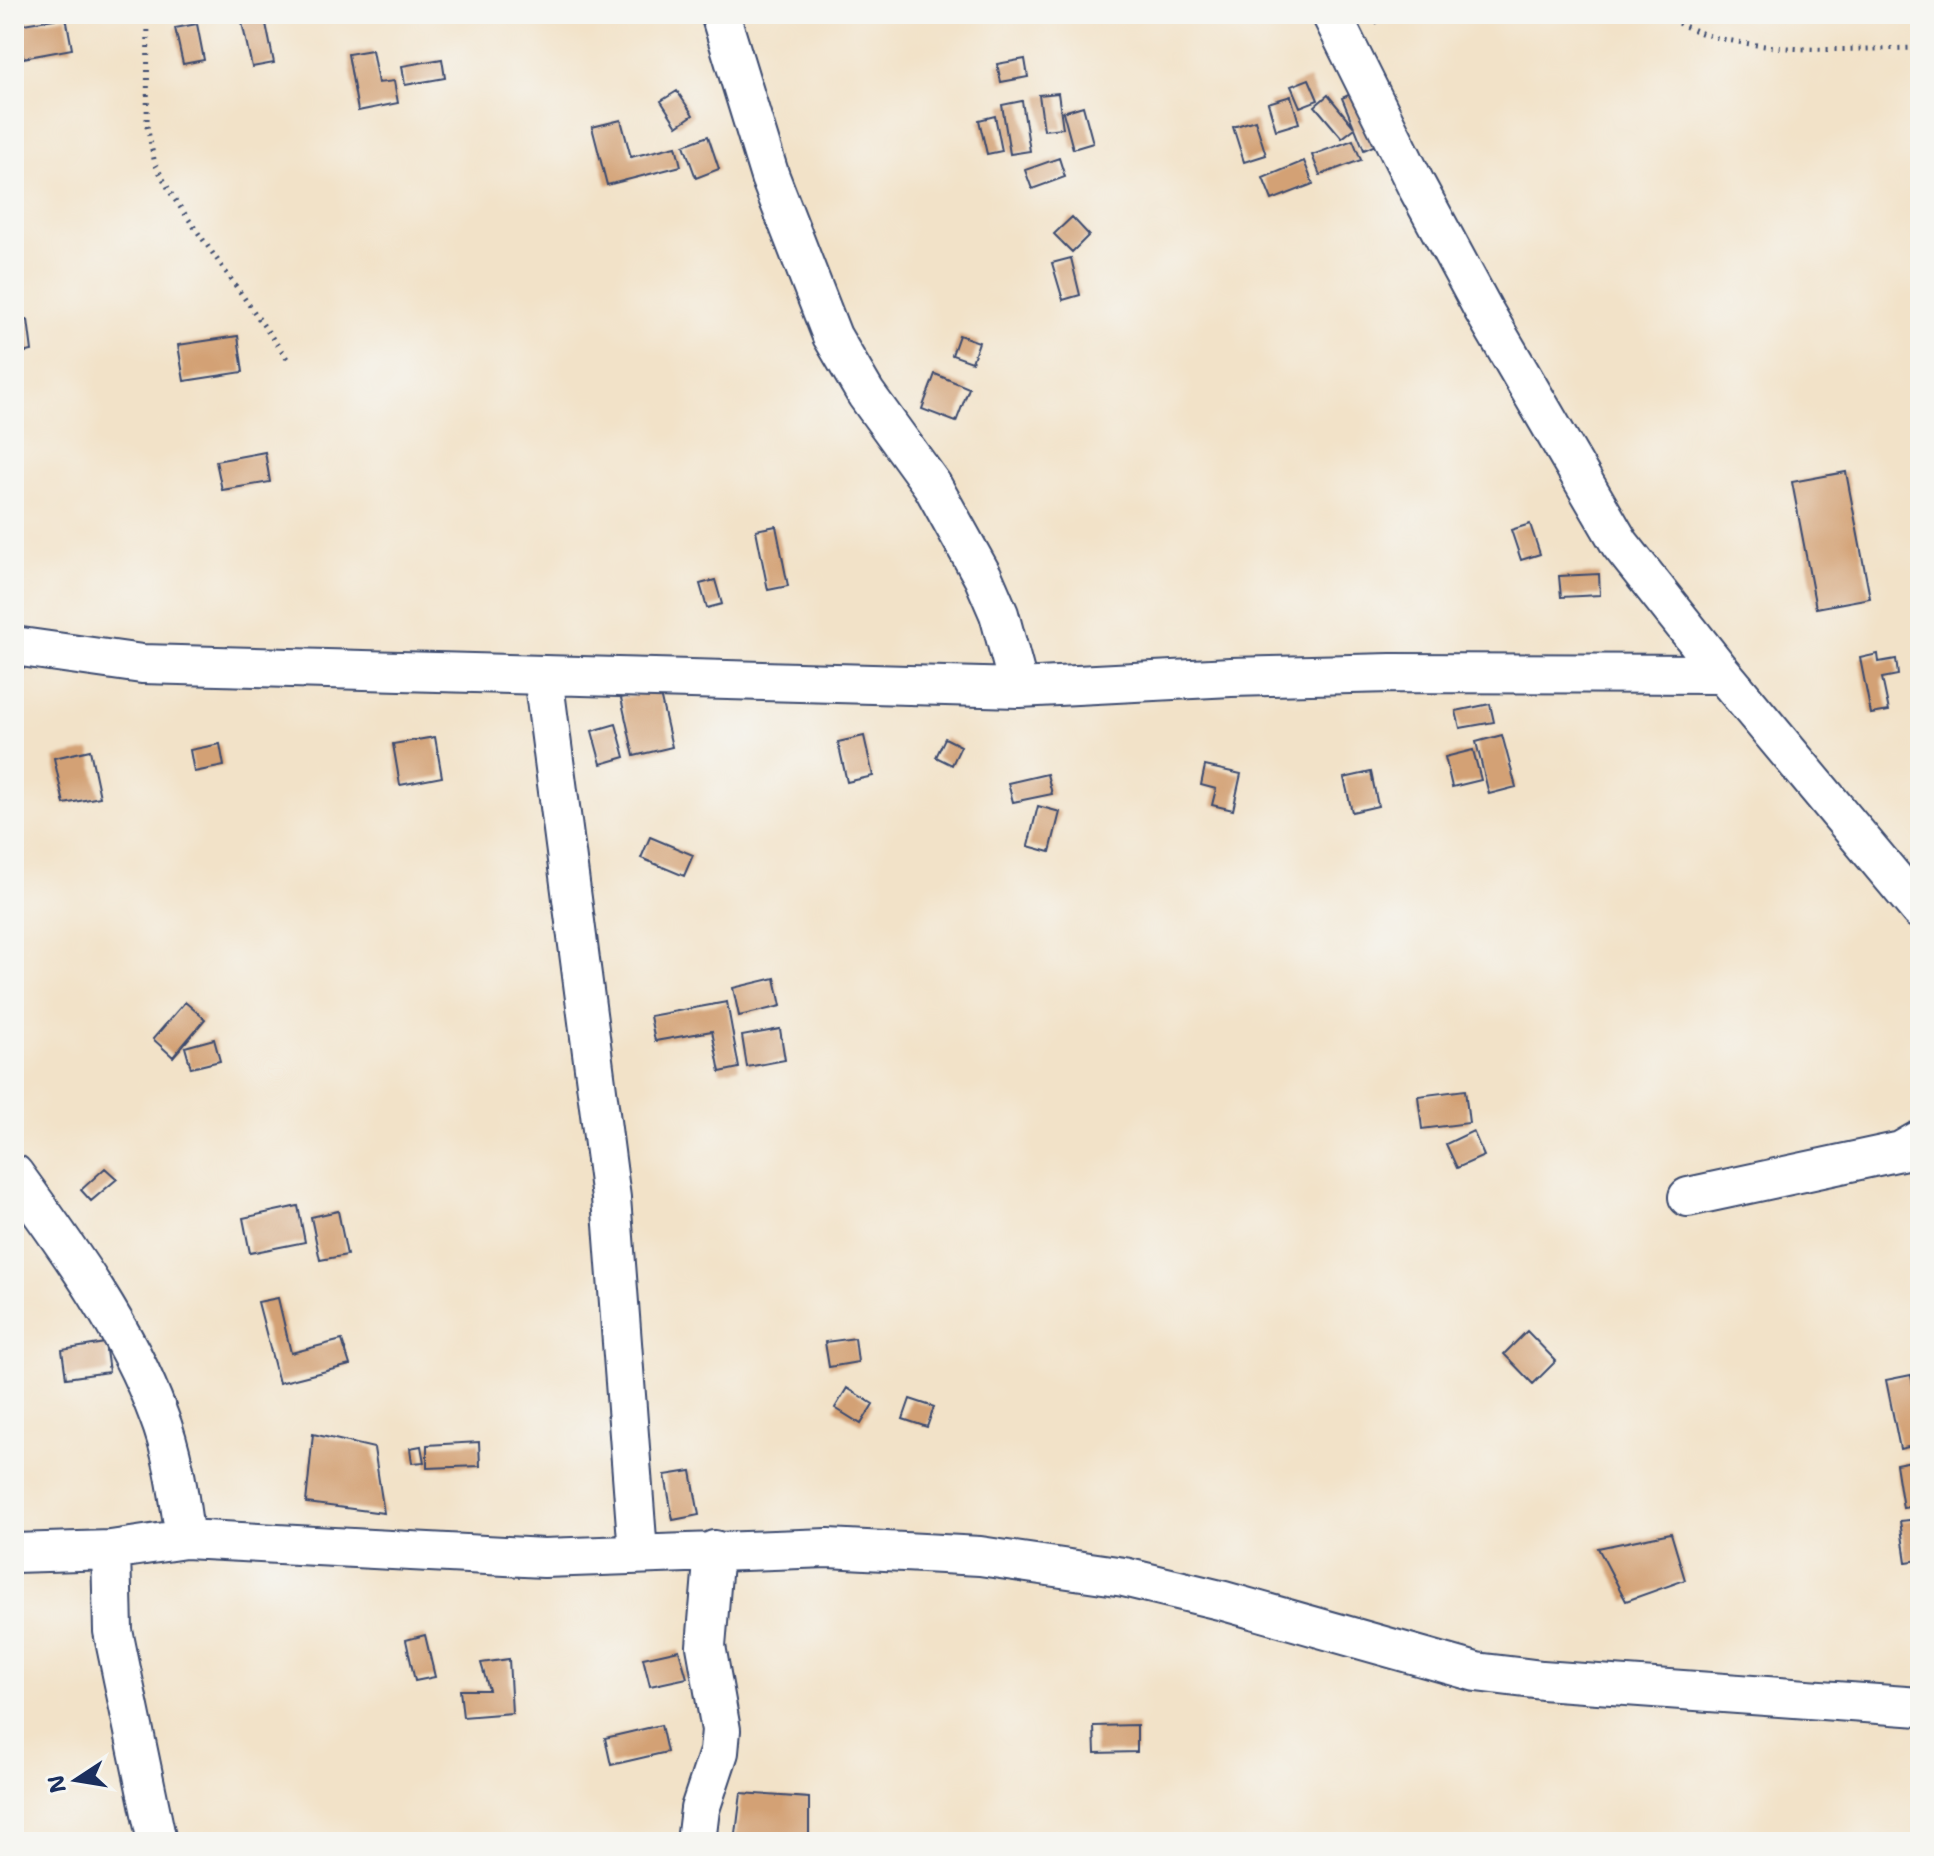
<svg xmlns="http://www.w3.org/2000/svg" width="1934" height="1856" viewBox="0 0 1934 1856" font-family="'Shantell Sans',sans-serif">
<rect width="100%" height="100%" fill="#f6f6f2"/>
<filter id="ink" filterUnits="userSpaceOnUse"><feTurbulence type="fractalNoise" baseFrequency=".0125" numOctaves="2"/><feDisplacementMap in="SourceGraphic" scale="16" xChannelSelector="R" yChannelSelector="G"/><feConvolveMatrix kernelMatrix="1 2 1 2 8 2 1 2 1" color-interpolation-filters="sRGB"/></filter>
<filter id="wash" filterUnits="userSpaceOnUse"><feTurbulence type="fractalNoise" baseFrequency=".006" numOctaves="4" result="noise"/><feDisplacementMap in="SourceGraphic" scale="32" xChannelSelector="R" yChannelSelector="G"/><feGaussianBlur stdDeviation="1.8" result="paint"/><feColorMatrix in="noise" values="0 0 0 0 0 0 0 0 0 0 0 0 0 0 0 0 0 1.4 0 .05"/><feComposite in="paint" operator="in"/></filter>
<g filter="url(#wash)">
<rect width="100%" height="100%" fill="#f2e2c8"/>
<g id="blocks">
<!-- building -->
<path fill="#d3a174" d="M 264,14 L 274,63 L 252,67 L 241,18 Z
M 66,17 L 72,49 L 23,58 L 17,25 Z
M 197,24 L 204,60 L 183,64 L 175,28 Z
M 372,50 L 378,83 L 394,81 L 398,103 L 358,111 L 348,54 Z
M 442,59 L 445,78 L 405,85 L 402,66 Z
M 1025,59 L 1028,77 L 1001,82 L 997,64 Z
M 1309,79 L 1318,100 L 1300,107 L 1291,86 Z
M 1362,89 L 1385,141 L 1364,150 L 1355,128 L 1342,138 L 1315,106 L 1328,95 L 1354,127 L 1342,98 Z
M 677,91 L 693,115 L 677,126 L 661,101 Z
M 1058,93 L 1063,128 L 1044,130 L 1039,95 Z
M 1291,96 L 1299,123 L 1276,130 L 1268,103 Z
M 1022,101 L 1030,151 L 1010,154 L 1002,105 Z
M 1083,106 L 1093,143 L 1073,149 L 1063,112 Z
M 995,116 L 1002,151 L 987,154 L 979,120 Z
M 621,120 L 631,157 L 676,146 L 681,166 L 607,185 L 592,127 Z
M 1255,120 L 1266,155 L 1244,162 L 1233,127 Z
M 708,136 L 719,169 L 696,178 L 684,145 Z
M 1353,140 L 1361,160 L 1320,175 L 1312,155 Z
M 1059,158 L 1065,177 L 1032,189 L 1025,170 Z
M 1304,161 L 1313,184 L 1272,200 L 1263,178 Z
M 1072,217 L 1089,235 L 1072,252 L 1054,234 Z
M 1071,258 L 1080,295 L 1063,300 L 1052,263 Z
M 28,320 L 32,351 L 14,354 L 14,322 Z
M 959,335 L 979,342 L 972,362 L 952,355 Z
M 238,336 L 243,372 L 184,381 L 178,345 Z
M 935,374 L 969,388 L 956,422 L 922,409 Z
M 265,452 L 270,482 L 222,490 L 216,461 Z
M 1846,472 L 1870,598 L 1816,608 L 1792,482 Z
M 1530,524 L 1540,554 L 1521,560 L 1511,530 Z
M 776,526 L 788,586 L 768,590 L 756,530 Z
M 1599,574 L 1600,595 L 1561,597 L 1559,576 Z
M 715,580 L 722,604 L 707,608 L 700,584 Z
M 1878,654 L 1879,662 L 1896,659 L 1898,675 L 1882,678 L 1889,711 L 1871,714 L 1860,658 Z
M 659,690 L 672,747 L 634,756 L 621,698 Z
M 1490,704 L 1494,722 L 1460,728 L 1456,711 Z
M 616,724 L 625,757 L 601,764 L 592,731 Z
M 1502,735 L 1516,787 L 1489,794 L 1476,742 Z
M 864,736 L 873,776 L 847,782 L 838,742 Z
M 435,737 L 442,777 L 400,785 L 393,744 Z
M 945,738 L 961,746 L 952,765 L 936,757 Z
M 220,744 L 224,766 L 194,772 L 190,750 Z
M 90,750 L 100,797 L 64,804 L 54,758 Z
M 1473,750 L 1481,780 L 1452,787 L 1445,757 Z
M 1205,766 L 1241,774 L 1233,810 L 1212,805 L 1216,789 L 1201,785 Z
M 1371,772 L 1378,806 L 1352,812 L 1344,778 Z
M 1047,774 L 1052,794 L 1013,802 L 1008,783 Z
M 1038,806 L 1060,812 L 1050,852 L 1028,846 Z
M 650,837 L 693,855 L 684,876 L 641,858 Z
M 775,978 L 781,1006 L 739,1016 L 733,988 Z
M 185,1002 L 205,1019 L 173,1057 L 153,1039 Z
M 727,1002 L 739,1068 L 720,1072 L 712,1031 L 655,1041 L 650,1016 Z
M 780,1029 L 785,1060 L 747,1067 L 742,1036 Z
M 214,1039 L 220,1061 L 191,1068 L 185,1047 Z
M 1465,1090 L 1469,1123 L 1422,1129 L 1418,1096 Z
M 1473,1131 L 1484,1156 L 1457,1168 L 1446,1144 Z
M 105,1168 L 117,1179 L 91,1201 L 81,1190 Z
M 298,1206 L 305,1242 L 250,1253 L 243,1218 Z
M 338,1211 L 347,1255 L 320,1260 L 311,1217 Z
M 278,1298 L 291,1353 L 342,1340 L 350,1365 L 279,1383 L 258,1302 Z
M 1527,1331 L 1556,1361 L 1533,1384 L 1504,1354 Z
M 855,1338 L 858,1362 L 829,1367 L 825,1342 Z
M 105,1343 L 109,1372 L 66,1378 L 62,1350 Z
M 1911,1375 L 1920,1419 L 1920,1444 L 1900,1449 L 1886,1380 Z
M 847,1388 L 873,1404 L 861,1424 L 835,1408 Z
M 910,1399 L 934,1407 L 927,1427 L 903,1419 Z
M 313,1434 L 374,1448 L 384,1513 L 306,1503 Z
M 479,1442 L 480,1466 L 427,1468 L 427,1445 Z
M 421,1446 L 424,1462 L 412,1463 L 410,1448 Z
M 1917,1460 L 1920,1505 L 1903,1508 L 1896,1464 Z
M 691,1471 L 699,1515 L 673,1520 L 665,1475 Z
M 1920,1519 L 1920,1560 L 1906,1562 L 1900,1521 Z
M 1671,1533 L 1685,1580 L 1626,1601 L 1598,1548 Z
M 425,1635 L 435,1677 L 415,1681 L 406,1640 Z
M 679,1650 L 687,1678 L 650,1686 L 643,1658 Z
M 509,1659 L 512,1713 L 463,1717 L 460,1690 L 489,1690 L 481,1663 Z
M 661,1725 L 667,1752 L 611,1765 L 605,1738 Z
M 1137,1725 L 1137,1752 L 1095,1753 L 1094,1726 Z
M 741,1793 L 809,1798 L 809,1842 L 735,1842 Z"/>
</g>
</g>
<g filter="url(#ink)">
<use href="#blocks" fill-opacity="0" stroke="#3b4a6e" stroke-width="2"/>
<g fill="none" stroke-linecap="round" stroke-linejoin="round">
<!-- minor casing -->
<g stroke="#3b4a6e" stroke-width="42">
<path id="minor" d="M 720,14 L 770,177 L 832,336 L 866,394 L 932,485 L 983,577 L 999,614 L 1019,688
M 1331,14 L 1416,185 L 1484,311 L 1620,544 L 1723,674 L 1920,910
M 14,646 L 142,664 L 1019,688 L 1231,677 L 1391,673 L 1723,674
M 543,676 L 611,1198 L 638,1553
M 14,1174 C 67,1247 127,1329 158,1414 C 174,1454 179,1497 185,1539
M 1688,1197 L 1901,1151 L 1920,1140
M 111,1550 L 113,1631 L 157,1842
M 14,1553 L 111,1550 L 185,1539 L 544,1558 L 828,1548 L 980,1556 L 1124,1577 L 1224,1601 L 1476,1672 L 1542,1680 L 1920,1707
M 696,1842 L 700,1809 L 719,1752 L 721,1730 L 706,1646 L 714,1550"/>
</g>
<!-- path -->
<path stroke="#3b4a6e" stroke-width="5" stroke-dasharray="2 6" stroke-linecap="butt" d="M 148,14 L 147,126 L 155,164 L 173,197 L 288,360
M 1656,14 C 1676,21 1694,32 1714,37 C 1784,54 1849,49 1920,48
M 1375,22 L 1407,14"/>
<!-- minor -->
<use href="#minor" stroke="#fff" stroke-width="38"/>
</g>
</g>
<!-- margin -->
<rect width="1934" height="1856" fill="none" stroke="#f6f6f2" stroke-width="48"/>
<!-- north arrow -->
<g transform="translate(76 1780) rotate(258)" stroke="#f6f6f2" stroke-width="6" paint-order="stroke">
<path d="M0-6L14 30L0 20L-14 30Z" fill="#1b2f5e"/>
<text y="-12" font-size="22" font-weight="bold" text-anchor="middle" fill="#1b2f5e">N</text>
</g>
</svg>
